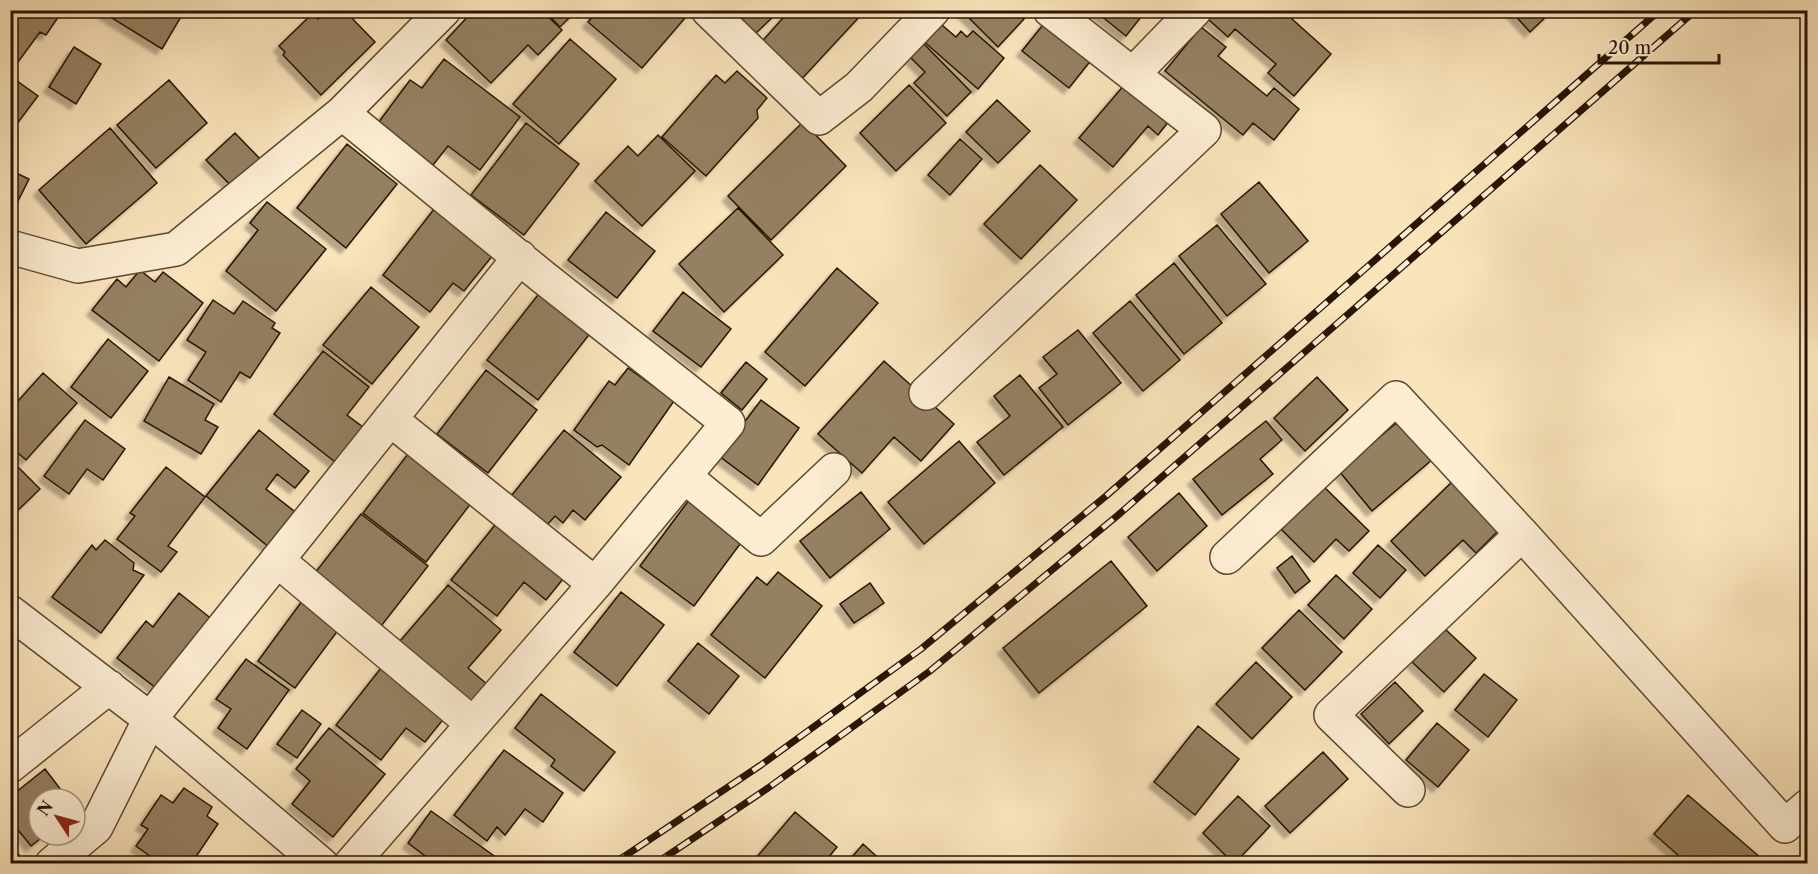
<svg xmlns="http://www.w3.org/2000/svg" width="1818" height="874" viewBox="0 0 1818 874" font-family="'Libre Caslon Text',serif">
<defs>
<filter id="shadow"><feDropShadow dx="-5.5" dy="5.5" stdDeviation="1.5" flood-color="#0004"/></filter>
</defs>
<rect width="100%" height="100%" fill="#fae4bc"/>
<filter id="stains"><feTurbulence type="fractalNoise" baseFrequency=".00333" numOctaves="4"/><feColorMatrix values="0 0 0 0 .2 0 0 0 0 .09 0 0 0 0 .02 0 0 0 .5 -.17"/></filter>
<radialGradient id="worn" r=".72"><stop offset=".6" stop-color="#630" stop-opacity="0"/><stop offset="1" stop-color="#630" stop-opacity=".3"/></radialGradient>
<!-- building -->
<path fill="#958062" stroke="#281401" stroke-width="1.5" filter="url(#shadow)" d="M 10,10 L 63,10 L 46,35 L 40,32 L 18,62 L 10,57 Z
M 99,10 L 185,10 L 162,49 Z
M 327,10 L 344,10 L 375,42 L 321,95 L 283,55 L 285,52 L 279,46 L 312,14 L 318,19 Z
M 474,10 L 541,10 L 562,30 L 538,55 L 528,45 L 491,83 L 446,40 Z
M 544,10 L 577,10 L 560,27 Z
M 598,10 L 690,10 L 691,11 L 642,68 L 588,22 Z
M 734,10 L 780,10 L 755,34 Z
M 790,10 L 858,10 L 862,14 L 798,83 L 758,46 Z
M 961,10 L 1014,10 L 1024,19 L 998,47 Z
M 1094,10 L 1144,10 L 1145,12 L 1126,36 Z
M 1216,10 L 1282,10 L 1331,54 L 1294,96 L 1268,73 L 1276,64 L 1235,29 L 1228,37 L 1208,19 Z
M 1510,10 L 1553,10 L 1530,32 Z
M 936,20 L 956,37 L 961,31 L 967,37 L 973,31 L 1004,58 L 978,89 L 921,39 Z
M 1046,21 L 1092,59 L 1069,88 L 1022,51 Z
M 1201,27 L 1226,47 L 1218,56 L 1267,96 L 1274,88 L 1299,109 L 1274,140 L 1253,123 L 1243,135 L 1165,71 Z
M 570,39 L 616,79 L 559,144 L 513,104 Z
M 923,43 L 971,92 L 947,116 L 914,83 L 925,72 L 909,56 Z
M 74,47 L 101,64 L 76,104 L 49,87 Z
M 444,59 L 520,117 L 480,170 L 448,146 L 433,165 L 378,123 L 410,80 L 422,88 Z
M 737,71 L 767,98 L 757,110 L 758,118 L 706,176 L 662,137 L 716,75 L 725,83 Z
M 10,76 L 38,96 L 10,133 Z
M 169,80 L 207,123 L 156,168 L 117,125 Z
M 1125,84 L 1169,121 L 1158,135 L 1148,126 L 1113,167 L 1079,138 Z
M 909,85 L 946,123 L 896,171 L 860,133 Z
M 997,100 L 1030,131 L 998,163 L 966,132 Z
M 803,122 L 846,166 L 771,240 L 728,196 Z
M 526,123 L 579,164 L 524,235 L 471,195 Z
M 110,128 L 157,183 L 86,244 L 39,190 Z
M 235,133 L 265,164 L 237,192 L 206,160 Z
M 658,135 L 695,171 L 642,226 L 595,181 L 628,146 L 638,156 Z
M 960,139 L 982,159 L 950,195 L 928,175 Z
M 347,144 L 397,184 L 346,248 L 297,208 Z
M 1040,165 L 1077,200 L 1021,259 L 984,224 Z
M 10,170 L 29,179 L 10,217 Z
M 1259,182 L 1308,241 L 1269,273 L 1221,214 Z
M 267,202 L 326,249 L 276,311 L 226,271 L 258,230 L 250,223 Z
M 438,204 L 497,250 L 464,291 L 453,283 L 430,312 L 383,275 Z
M 738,208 L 783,255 L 724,312 L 679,264 Z
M 606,212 L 655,251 L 617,298 L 568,260 Z
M 1217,225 L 1266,284 L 1227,316 L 1179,256 Z
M 1174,263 L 1222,323 L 1184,354 L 1136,295 Z
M 837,268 L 878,303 L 805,386 L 765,352 Z
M 140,270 L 155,282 L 163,272 L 203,303 L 159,361 L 92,310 L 117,279 L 126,287 Z
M 371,287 L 419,327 L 372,384 L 323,345 Z
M 541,291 L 592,331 L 538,400 L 487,360 Z
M 683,292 L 731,329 L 701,367 L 653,331 Z
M 213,300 L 234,314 L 243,301 L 275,323 L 272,328 L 280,333 L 250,378 L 240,372 L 221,402 L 188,380 L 206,352 L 187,340 Z
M 1130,301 L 1180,360 L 1143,391 L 1093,333 Z
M 1078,330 L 1121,383 L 1068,425 L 1039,388 L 1057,374 L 1043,357 Z
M 108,339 L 148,371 L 111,418 L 71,387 Z
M 323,351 L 369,387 L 347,415 L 372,434 L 344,469 L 274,414 Z
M 884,361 L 954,424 L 921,461 L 894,437 L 862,473 L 818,434 Z
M 746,362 L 767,379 L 742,410 L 721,393 Z
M 628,368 L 674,401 L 629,465 L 602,445 L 597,447 L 574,430 L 609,381 L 615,385 Z
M 486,370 L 537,410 L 488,473 L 437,434 Z
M 43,373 L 77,403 L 26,460 L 10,446 L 10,410 Z
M 1020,375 L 1063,427 L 1004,475 L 977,442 L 1010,416 L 994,396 Z
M 169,377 L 214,404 L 205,420 L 218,427 L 201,454 L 144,421 Z
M 1317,377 L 1348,410 L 1305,451 L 1274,418 Z
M 761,400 L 799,428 L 758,485 L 719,456 Z
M 85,420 L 125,449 L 103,480 L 87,469 L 69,494 L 44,476 Z
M 1400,420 L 1433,459 L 1372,511 L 1339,471 Z
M 1266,421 L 1282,440 L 1260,459 L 1273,474 L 1222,515 L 1193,479 Z
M 259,430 L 309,471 L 295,488 L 277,474 L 266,489 L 303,518 L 275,552 L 206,496 Z
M 564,430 L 621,477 L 585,520 L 573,510 L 563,523 L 555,516 L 547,525 L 533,513 L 525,522 L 504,505 Z
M 959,441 L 995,483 L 924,544 L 888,502 Z
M 411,450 L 475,498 L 426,562 L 363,513 Z
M 10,459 L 40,489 L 10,518 Z
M 166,467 L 205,497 L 168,546 L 177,552 L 161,572 L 117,539 L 135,516 L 130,513 Z
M 1456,478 L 1502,527 L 1476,553 L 1463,540 L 1425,576 L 1391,541 Z
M 1318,481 L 1369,531 L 1349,551 L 1336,539 L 1314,562 L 1276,524 Z
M 861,492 L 890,529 L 830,578 L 800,541 Z
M 1179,493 L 1207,526 L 1157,571 L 1128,537 Z
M 692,496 L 746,536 L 694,606 L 640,566 Z
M 361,514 L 428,566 L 378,630 L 311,578 Z
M 503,515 L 571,569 L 546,600 L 524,582 L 497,616 L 451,580 Z
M 105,540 L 134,563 L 133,570 L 144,575 L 101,633 L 52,597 L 92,545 L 96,550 Z
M 1378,545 L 1406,570 L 1380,598 L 1353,573 Z
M 1292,556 L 1310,581 L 1295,593 L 1277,568 Z
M 1111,561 L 1147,606 L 1039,693 L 1003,648 Z
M 778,572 L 822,606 L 765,678 L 711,635 L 757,577 L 767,585 Z
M 1336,575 L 1372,609 L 1344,639 L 1308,605 Z
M 870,583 L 884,603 L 854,623 L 840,604 Z
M 448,585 L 501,630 L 468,668 L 488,685 L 468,708 L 395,647 Z
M 621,592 L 664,625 L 617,686 L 574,652 Z
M 179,593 L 218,624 L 160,691 L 117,658 L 146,621 L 153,627 Z
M 305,597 L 342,625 L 295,688 L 258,661 Z
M 1299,610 L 1342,652 L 1305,690 L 1262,648 Z
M 1444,628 L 1476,658 L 1444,692 L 1412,662 Z
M 698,643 L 739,676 L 709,714 L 668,681 Z
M 246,659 L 289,690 L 247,749 L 218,728 L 231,709 L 216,699 Z
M 1256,662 L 1292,697 L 1252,739 L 1216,704 Z
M 385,663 L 449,712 L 425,742 L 406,728 L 381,760 L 336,725 Z
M 1484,674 L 1517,700 L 1488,737 L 1455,710 Z
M 1395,682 L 1423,711 L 1389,744 L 1361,714 Z
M 541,694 L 615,752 L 584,791 L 551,766 L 555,760 L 515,728 Z
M 302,710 L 321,724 L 297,758 L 277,744 Z
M 1437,723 L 1469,750 L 1438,787 L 1406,760 Z
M 1198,726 L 1239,759 L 1195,815 L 1154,782 Z
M 329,728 L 385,774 L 333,837 L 292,804 L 310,781 L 296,769 Z
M 504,750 L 563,793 L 543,822 L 525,809 L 505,835 L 497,827 L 487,841 L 454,815 Z
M 1323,752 L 1348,779 L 1290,833 L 1265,806 Z
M 45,769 L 68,799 L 39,799 L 39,835 L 45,835 L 31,846 L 10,820 L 10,797 Z
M 184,788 L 212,807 L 207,816 L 218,824 L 191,864 L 161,864 L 136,846 L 148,829 L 141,825 L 161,795 L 173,803 Z
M 1688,795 L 1761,858 L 1756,864 L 1688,864 L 1654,834 Z
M 1238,796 L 1270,826 L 1234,864 L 1203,833 Z
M 431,811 L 497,858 L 493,864 L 436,864 L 408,843 Z
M 795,812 L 837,847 L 823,864 L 751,864 Z
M 863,844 L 885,864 L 846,864 Z
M 10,845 L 19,855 L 10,862 Z"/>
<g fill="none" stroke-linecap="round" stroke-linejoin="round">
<!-- minor casing -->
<g stroke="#5c4830" stroke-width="36">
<path id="minor" d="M 708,10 L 819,118 L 859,87 L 933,10
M 1133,74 L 1195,10
M 342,113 L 543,277 L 728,423 L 595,584 L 351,864
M 10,247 L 78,266 L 176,249 L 342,113 L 444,10
M 926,393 L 1204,130 L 1050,10
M 390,419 L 595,584
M 684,476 L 761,539 L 834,470
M 1227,557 L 1396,398 L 1522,534 L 1785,826 L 1808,806
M 277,560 L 473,724
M 10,612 L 150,719 L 321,864
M 10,766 L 109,687
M 1408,790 L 1331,715 L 1522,534
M 52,864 L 96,827 L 150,719 L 520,257"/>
</g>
<!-- minor -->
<use href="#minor" stroke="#fcedd3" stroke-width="33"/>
<!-- rail casing -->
<g stroke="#281401" stroke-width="7">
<path id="rail" d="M 613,864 L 761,765 L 921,649 L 1106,496 L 1660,10
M 655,864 L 768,788 L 930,671 L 1117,516 L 1696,10"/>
</g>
<!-- rail -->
<use href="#rail" stroke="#fcedd3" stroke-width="4.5" stroke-dasharray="14" stroke-linecap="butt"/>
</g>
<!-- margin -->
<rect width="1818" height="874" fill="none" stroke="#fae4bc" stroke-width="36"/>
<rect x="12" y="12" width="1794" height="850" fill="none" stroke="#281401" stroke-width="3"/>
<rect x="18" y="18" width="1782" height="838" fill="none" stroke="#281401" stroke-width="1.5"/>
<!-- north arrow -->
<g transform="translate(57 817) rotate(306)"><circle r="28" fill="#fcedd3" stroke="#a7967f" stroke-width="1.5"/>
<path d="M0-4.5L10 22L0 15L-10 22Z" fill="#8f2418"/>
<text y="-9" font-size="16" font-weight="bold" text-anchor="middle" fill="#281401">N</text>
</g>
<!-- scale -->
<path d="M1599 54v9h120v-9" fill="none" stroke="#281401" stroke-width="3"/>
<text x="1608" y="54" font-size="18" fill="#281401" stroke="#fcedd3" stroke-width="4.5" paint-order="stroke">20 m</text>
<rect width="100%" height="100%" filter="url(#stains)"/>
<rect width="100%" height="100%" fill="url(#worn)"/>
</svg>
